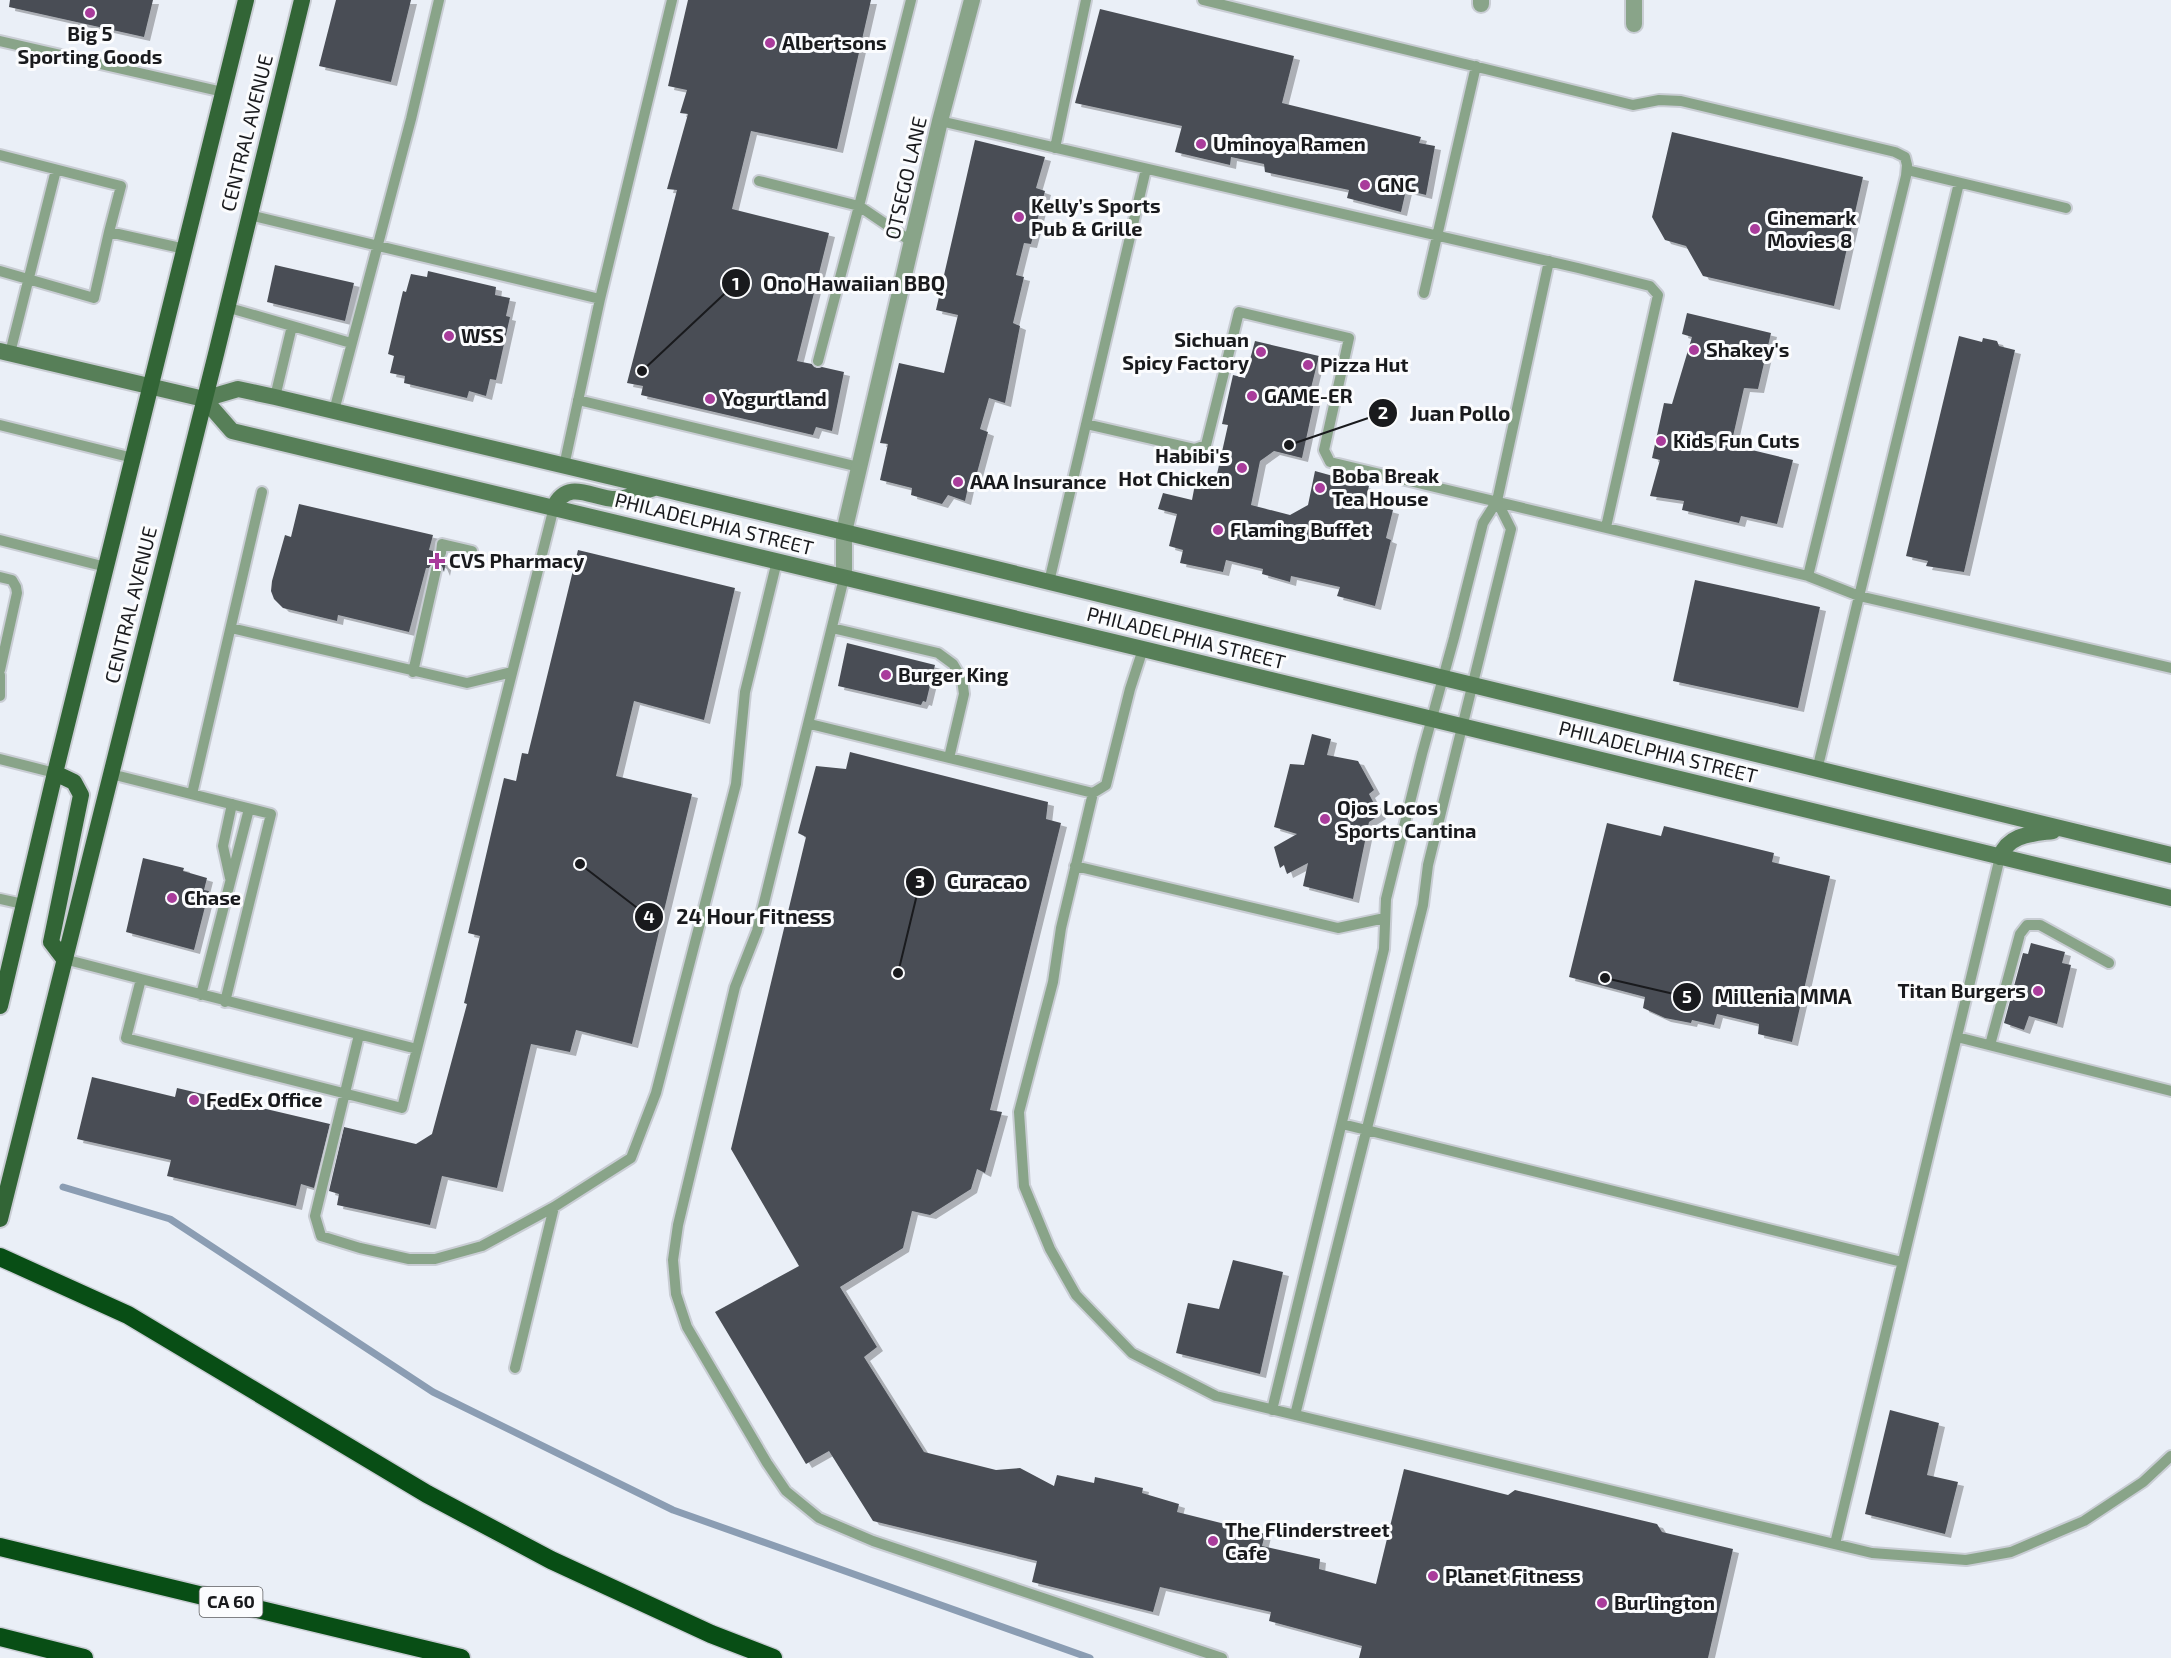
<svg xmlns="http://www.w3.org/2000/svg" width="2171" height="1658" viewBox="0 0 2171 1658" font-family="'Exo 2',sans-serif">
<defs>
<filter id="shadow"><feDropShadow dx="6" dy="4" stdDeviation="0" flood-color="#0004"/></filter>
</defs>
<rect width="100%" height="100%" fill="#eaeff7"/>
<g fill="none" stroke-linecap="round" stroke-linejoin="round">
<!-- stream -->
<path stroke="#8b9db3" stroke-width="7" d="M 63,1187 L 170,1219 L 433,1392 L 673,1510 L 1090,1658"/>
</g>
<!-- building -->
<path fill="#4a4e55" filter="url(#shadow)" d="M 10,0 L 153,0 L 144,37 L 9,7 Z
M 336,0 L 411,0 L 391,82 L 319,66 Z
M 688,0 L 871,0 L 837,149 L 751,131 L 732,209 L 829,233 L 797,361 L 812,364 L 817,368 L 822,367 L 844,372 L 832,431 L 816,427 L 813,435 L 641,395 L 643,386 L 627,383 L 677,190 L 667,189 L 688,114 L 680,113 L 687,90 L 668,86 Z
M 1100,9 L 1294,56 L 1282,103 L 1421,137 L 1419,143 L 1435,146 L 1426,195 L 1406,190 L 1401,212 L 1347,198 L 1349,190 L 1265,172 L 1264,164 L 1231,157 L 1230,165 L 1175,152 L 1182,126 L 1075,103 Z
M 1672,132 L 1863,177 L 1834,306 L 1703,276 L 1686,246 L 1665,240 L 1652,217 Z
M 975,140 L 1045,157 L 1036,188 L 1045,191 L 1031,244 L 1024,243 L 1016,275 L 1024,277 L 1013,323 L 1020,326 L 1005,403 L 989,398 L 980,429 L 988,432 L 974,484 L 969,483 L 965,501 L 948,495 L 942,504 L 911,495 L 912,488 L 880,480 L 888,444 L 880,443 L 899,363 L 944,373 L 958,315 L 936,310 Z
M 275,265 L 354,283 L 345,321 L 267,302 Z
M 428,271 L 496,287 L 495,295 L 510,298 L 506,316 L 510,317 L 496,380 L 490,379 L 486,396 L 469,391 L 467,398 L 404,383 L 405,376 L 390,373 L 394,356 L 388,354 L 403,291 L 406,292 L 411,274 L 427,277 Z
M 1687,313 L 1771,333 L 1758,389 L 1744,388 L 1731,445 L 1793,460 L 1777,524 L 1741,516 L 1739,523 L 1682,510 L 1684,501 L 1650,496 L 1660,460 L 1652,458 L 1664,403 L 1672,404 L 1692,337 L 1682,334 Z
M 1959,336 L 1982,342 L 1983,338 L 1997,341 L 1999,346 L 2015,350 L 1964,572 L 1926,566 L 1928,561 L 1906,556 Z
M 1255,341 L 1319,356 L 1310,392 L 1316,393 L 1302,458 L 1274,451 L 1260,461 L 1251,505 L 1290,515 L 1308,505 L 1315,471 L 1369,486 L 1365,503 L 1393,510 L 1386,538 L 1391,540 L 1375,606 L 1337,596 L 1340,587 L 1291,576 L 1290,582 L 1262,574 L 1263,569 L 1226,560 L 1223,572 L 1180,563 L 1183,550 L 1169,546 L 1177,514 L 1158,509 L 1163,493 L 1192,500 L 1196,479 L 1215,483 L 1228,425 L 1222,424 L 1233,375 L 1245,378 Z
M 299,504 L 433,535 L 429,550 L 434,551 L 437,559 L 443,560 L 447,557 L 444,572 L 441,565 L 438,563 L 433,563 L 429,568 L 426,568 L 409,632 L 338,615 L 337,621 L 283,608 L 274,599 L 271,591 L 272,581 L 285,535 L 291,537 Z
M 578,550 L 735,588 L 704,720 L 634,701 L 616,776 L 692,794 L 632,1044 L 576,1030 L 570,1052 L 531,1044 L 497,1188 L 442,1176 L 430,1225 L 337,1205 L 339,1194 L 329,1191 L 344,1127 L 416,1144 L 432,1134 L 467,1004 L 464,1003 L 480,936 L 468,933 L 504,778 L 516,781 L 522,753 L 528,754 Z
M 1695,580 L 1820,607 L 1798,708 L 1673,681 Z
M 847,643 L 935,665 L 926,702 L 923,701 L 921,705 L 838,686 Z
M 1312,734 L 1331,739 L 1327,755 L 1358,761 L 1374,790 L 1369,794 L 1380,815 L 1369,822 L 1353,899 L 1303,886 L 1308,863 L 1287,874 L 1284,865 L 1280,868 L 1274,847 L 1297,834 L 1274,827 L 1290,764 L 1304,765 Z
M 850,752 L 1048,802 L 1046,819 L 1061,823 L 990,1110 L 1002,1112 L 985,1173 L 977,1169 L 971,1189 L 930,1215 L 912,1211 L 903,1248 L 840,1287 L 877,1347 L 864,1357 L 924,1452 L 996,1470 L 1020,1468 L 1054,1486 L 1057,1475 L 1094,1483 L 1095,1477 L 1143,1488 L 1142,1493 L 1179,1504 L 1177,1512 L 1265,1534 L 1262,1546 L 1320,1559 L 1319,1569 L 1376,1584 L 1404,1469 L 1508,1495 L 1515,1490 L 1657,1524 L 1662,1532 L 1733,1549 L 1708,1658 L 1359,1658 L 1362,1646 L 1269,1621 L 1271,1612 L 1160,1587 L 1153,1612 L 1032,1582 L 1037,1561 L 873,1521 L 829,1451 L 806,1464 L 715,1312 L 799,1266 L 731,1149 L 806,837 L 798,833 L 816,766 L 846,769 Z
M 1607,823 L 1661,836 L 1664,826 L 1774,853 L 1772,862 L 1830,876 L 1792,1042 L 1758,1034 L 1759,1024 L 1717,1014 L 1714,1025 L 1692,1020 L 1691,1023 L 1665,1018 L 1643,1008 L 1645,997 L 1569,977 Z
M 143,858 L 184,868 L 183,871 L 207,878 L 204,890 L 209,891 L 194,950 L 126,932 Z
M 2031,943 L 2065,952 L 2062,963 L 2071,965 L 2057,1024 L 2029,1016 L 2024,1030 L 2004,1023 L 2023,953 L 2028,954 Z
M 92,1077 L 175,1097 L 177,1088 L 330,1124 L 314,1188 L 301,1184 L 296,1206 L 167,1176 L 171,1160 L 77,1139 Z
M 1233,1260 L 1283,1272 L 1260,1374 L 1176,1353 L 1188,1303 L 1219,1309 Z
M 1890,1410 L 1939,1423 L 1927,1475 L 1958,1482 L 1945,1534 L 1865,1514 Z"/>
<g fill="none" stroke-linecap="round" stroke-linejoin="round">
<!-- service casing -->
<g stroke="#c9cdd4" stroke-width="14">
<path id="service" d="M 911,0 L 859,206 L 912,242
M 1203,0 L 1633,105 L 1659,100 L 1681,101 L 1895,152 L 1905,157 L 1907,165 L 1906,176 L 1808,576
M 0,41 L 223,92
M 940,121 L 1578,268 L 1650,286 L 1658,295 L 1606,527
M 1055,148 L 1086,0
M 0,155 L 121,186 L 109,232 L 185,249
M 1907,170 L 2066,208
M 759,181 L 859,206 L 818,361
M 249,215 L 600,299
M 0,271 L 94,298 L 109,232
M 1424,293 L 1476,66
M 226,307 L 351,343
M 10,353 L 56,170
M 275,397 L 292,326
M 578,400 L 859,467
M 334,411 L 411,119 L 439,0
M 1086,424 L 1195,449 L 1206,445 L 1239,312 L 1349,338 L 1324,450 L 1330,462 L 1808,576 L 1859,596 L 2171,668
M 0,425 L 133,458
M 564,466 L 600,299 L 672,0
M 0,540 L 106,567
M 441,553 L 442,544 L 472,551
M 0,577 L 12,580 L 16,587 L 17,593 L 0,670
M 844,578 L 757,931 L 735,987 L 678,1225 L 673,1260 L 676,1294 L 687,1327 L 767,1463 L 786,1491 L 819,1518 L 873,1541 L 1222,1658
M 1049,582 L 1146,169
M 231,628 L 467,683 L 512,672
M 832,628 L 938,653 L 953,664 L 962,679 L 964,694 L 949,758
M 1143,649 L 1130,689 L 1106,785 L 1093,793 L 1061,928 L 1053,982 L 1019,1112 L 1024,1186 L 1050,1249 L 1076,1295 L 1132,1353 L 1216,1396 L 1872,1553 L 1966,1560 L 2011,1552 L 2084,1521 L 2143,1482 L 2171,1456
M 413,672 L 436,570
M 0,675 L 0,696
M 810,724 L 1093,793
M 0,759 L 55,773
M 1817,770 L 1959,183
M 111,774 L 271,814 L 225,1002
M 192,794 L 262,492
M 1075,866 L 1338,928 L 1385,918
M 230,878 L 223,846 L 232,804
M 0,899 L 23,904
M 64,959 L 141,979 L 126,1038 L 402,1108 L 554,507
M 141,979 L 417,1049
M 201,995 L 249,809
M 359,1035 L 315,1216 L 321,1236 L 360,1248 L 409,1259 L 435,1259 L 482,1246 L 554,1207 L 631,1158 L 656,1093 L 736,784 L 745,692 L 777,561
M 1957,1037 L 2171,1091
M 1990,1045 L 2020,934 L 2027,925 L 2040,925 L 2109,963
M 1342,1124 L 1902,1262
M 515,1368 L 554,1207
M 1272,1410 L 1384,949 L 1386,899 L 1422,754 L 1454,638 L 1483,523 L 1497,501 L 1549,261
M 1295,1415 L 1423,905 L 1428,865 L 1511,529 L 1497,501
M 1835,1544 L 2000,857"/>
</g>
<!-- minor casing -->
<g stroke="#c9cdd4" stroke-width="20">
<path id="minor" d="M 1481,4 L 1481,0
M 1634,24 L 1634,0
M 844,578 L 844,532 L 940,121 L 972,0"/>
</g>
<!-- secondary casing -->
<g stroke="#c9cdd4" stroke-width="20">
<path id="secondary" d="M 0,351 L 204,399 L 238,389 L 275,397 L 844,532 L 2171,855
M 204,399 L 232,431 L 1143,649 L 2171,898
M 554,507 C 569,476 595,501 618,499 C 629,498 643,491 654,488
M 2000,857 C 2009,834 2031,834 2053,831"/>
</g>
<!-- primary casing -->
<g stroke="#c9cdd4" stroke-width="20">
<path id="primary" d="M 55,773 L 74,782 L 81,795 L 51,942 L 64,959
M 0,1006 L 55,773 L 246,0
M 0,1219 L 217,350 L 302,0"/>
</g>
<!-- motorway casing -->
<g stroke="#c9cdd4" stroke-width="21">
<path id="motorway" d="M 0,1257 L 128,1315 L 427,1494 L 551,1560 L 711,1634 L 773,1658
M 0,1547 L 461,1658
M 0,1637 L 84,1658"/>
</g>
<!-- service -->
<use href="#service" stroke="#89a489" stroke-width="10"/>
<!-- minor -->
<use href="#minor" stroke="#89a489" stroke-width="16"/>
<!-- secondary -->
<use href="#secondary" stroke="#577f58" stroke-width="16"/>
<!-- primary -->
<use href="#primary" stroke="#326536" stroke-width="16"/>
<!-- motorway -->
<use href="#motorway" stroke="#084e15" stroke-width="18"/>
</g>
<!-- markers -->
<g fill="#a93c9b" stroke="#fbfcfe" stroke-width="2">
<circle cx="90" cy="13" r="6"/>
<circle cx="770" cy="43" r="6"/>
<circle cx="1201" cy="144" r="6"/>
<circle cx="1365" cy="185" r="6"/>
<circle cx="1019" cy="217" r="6"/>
<circle cx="1755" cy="229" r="6"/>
<circle cx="449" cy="336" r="6"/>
<circle cx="1694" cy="350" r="6"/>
<circle cx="1261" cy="352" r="6"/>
<circle cx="1308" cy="365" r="6"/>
<circle cx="1252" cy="396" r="6"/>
<circle cx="710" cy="399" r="6"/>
<circle cx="1661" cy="441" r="6"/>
<circle cx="1242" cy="468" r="6"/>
<circle cx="958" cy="482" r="6"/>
<circle cx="1320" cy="488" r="6"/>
<circle cx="1218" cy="530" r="6"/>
<path d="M434 552h6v6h6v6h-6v6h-6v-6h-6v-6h6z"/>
<circle cx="886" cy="675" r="6"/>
<circle cx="1325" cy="819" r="6"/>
<circle cx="172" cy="898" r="6"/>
<circle cx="2038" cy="991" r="6"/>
<circle cx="194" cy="1100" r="6"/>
<circle cx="1213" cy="1541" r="6"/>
<circle cx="1433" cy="1576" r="6"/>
<circle cx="1602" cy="1603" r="6"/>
</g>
<g text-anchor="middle" stroke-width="6" stroke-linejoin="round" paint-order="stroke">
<!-- shield labels -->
<rect fill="#fbfcfe" stroke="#5d5e60" stroke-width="1.5" x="199.5" y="1587" width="63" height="30" rx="4.5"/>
<g font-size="18" font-weight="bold" fill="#191a1d">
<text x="231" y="1608">CA 60</text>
</g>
<!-- poi labels -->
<g font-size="20" font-weight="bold" fill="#191a1d" stroke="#fbfcfe" text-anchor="start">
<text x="90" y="41" text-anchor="middle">Big 5<tspan x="90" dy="23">Sporting Goods</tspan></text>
<text x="782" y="50">Albertsons</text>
<text x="1213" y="151">Uminoya Ramen</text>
<text x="1377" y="192">GNC</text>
<text x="1031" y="213">Kelly’s Sports<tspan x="1031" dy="23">Pub &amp; Grille</tspan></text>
<text x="1767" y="225">Cinemark<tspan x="1767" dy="23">Movies 8</tspan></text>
<text x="461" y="343">WSS</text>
<text x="1249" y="347" text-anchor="end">Sichuan<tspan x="1249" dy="23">Spicy Factory</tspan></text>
<text x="1706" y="357">Shakey's</text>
<text x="1320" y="372">Pizza Hut</text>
<text x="1264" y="403">GAME-ER</text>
<text x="722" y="406">Yogurtland</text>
<text x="1673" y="448">Kids Fun Cuts</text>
<text x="1230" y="463" text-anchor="end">Habibi's<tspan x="1230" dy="23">Hot Chicken</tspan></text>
<text x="1332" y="483">Boba Break<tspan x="1332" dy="23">Tea House</tspan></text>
<text x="970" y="489">AAA Insurance</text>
<text x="1230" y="537">Flaming Buffet</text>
<text x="449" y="568">CVS Pharmacy</text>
<text x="898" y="682">Burger King</text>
<text x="1337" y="815">Ojos Locos<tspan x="1337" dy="23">Sports Cantina</tspan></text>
<text x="184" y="905">Chase</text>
<text x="2026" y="998" text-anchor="end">Titan Burgers</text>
<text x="206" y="1107">FedEx Office</text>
<text x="1225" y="1537">The Flinderstreet<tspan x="1225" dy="23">Cafe</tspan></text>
<text x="1445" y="1583">Planet Fitness</text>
<text x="1614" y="1610">Burlington</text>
</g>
<!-- street labels -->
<g font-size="20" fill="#191a1d" stroke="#fbfcfe">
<text transform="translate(247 133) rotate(-76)" y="7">CENTRAL AVENUE</text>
<text transform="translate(906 178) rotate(-77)" y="7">OTSEGO LANE</text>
<text transform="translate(714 524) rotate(14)" y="7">PHILADELPHIA STREET</text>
<text transform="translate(131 605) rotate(-76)" y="7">CENTRAL AVENUE</text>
<text transform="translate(1186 638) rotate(14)" y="7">PHILADELPHIA STREET</text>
<text transform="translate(1658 752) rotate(14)" y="7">PHILADELPHIA STREET</text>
</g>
</g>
<!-- callouts -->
<path fill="none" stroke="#191a1d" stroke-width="2" d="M642 371L736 283M1289 445L1383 413M898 973L920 882M580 864L649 917M1605 978L1687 997"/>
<g fill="#191a1d" stroke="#fbfcfe" stroke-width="2">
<circle cx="642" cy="371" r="6"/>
<circle cx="1289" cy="445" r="6"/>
<circle cx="898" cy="973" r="6"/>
<circle cx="580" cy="864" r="6"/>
<circle cx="1605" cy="978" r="6"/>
<circle cx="736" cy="283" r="15"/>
<circle cx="1383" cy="413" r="15"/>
<circle cx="920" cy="882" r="15"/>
<circle cx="649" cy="917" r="15"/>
<circle cx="1687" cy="997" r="15"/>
</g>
<g font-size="18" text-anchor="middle" font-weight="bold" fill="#fff">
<text x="736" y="290">1</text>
<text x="1383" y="419">2</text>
<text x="920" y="888">3</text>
<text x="649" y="923">4</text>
<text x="1687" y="1003">5</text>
</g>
<g font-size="21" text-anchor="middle" font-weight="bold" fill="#191a1d" stroke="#fbfcfe" stroke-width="6" stroke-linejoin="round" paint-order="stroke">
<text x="854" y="291">Ono Hawaiian BBQ</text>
<text x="1460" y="421">Juan Pollo</text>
<text x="987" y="889">Curacao</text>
<text x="754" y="924">24 Hour Fitness</text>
<text x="1783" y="1004">Millenia MMA</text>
</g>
</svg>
